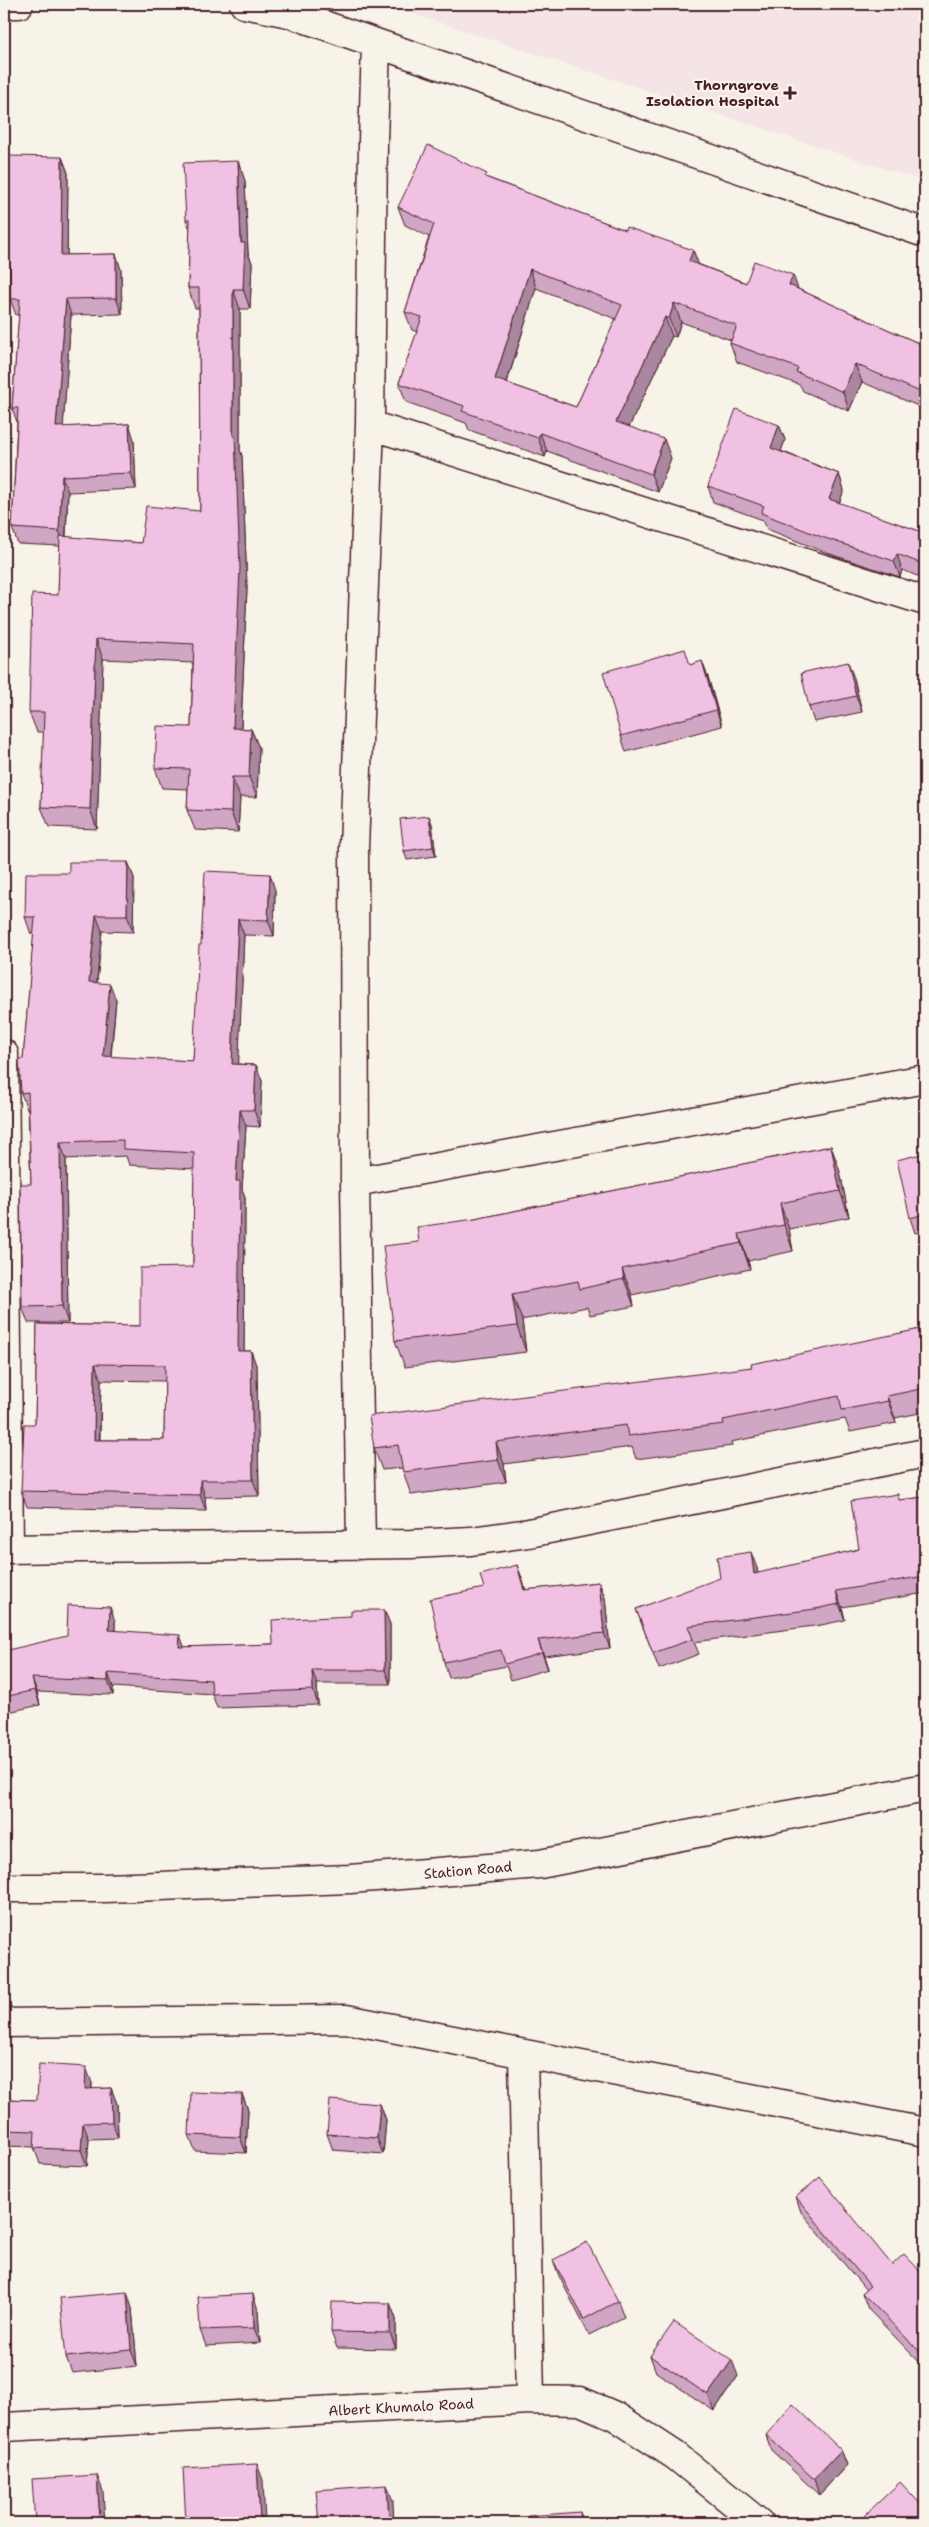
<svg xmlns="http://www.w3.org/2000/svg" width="929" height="2527" viewBox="0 0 929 2527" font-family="'Shantell Sans',sans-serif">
<rect width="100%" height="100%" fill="#f7f3e8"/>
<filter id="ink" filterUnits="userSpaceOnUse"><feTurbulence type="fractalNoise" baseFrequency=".02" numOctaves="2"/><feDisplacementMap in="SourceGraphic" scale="10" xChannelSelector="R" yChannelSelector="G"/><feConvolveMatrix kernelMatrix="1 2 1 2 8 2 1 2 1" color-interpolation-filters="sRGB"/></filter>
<g filter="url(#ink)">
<!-- built -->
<path fill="#f5e4e6" d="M 383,4 L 925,4 L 925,182 Z"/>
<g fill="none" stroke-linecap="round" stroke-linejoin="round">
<!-- minor casing -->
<g stroke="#4a1f2b" stroke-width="31">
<path id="minor" d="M 4,4 L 19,4
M 244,4 L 289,13 L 925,233
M 370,425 L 925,601
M 4,1054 L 9,1549
M 355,1182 L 925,1079
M 361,1545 L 355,1182 L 354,848 L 370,425 L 373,142 L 376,44
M 4,1549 L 412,1544 L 471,1541 L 529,1533 L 925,1453
M 4,1888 L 105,1888 L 350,1879 L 540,1864 L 925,1788
M 4,2023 L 346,2019 L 925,2132
M 523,2054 L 530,2400
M 4,2427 L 530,2400 L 580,2401 L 615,2416 L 676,2456 L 759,2523"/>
</g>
<!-- minor -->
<use href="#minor" stroke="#f7f3e8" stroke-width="28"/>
</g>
<!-- wall -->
<path fill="#cfa6c3" stroke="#4a1f2b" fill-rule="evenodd" d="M 62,157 L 68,173 L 67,255 L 116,254 L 121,270 L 122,314 L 71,315 L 63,427 L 129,424 L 134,440 L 136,489 L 68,492 L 66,537 L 141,543 L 200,511 L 199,308 L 195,308 L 188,288 L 190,229 L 186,220 L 238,161 L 245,181 L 248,253 L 252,263 L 250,309 L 240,309 L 240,450 L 242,456 L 247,588 L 241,728 L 251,729 L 259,748 L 257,797 L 240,797 L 238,832 L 195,830 L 187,810 L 188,789 L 162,788 L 155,768 L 191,727 L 193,663 L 103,659 L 97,829 L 49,827 L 41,807 L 44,732 L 37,732 L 29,712 L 58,595 L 60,546 L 18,544 L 12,528 L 17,422 L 12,408 L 19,315 L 16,315 L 10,299 Z
M 488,178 L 625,230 L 693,250 L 698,264 L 746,283 L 798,289 L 925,346 L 925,409 L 862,382 L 849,411 L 803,391 L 800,385 L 737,362 L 730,343 L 731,340 L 681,322 L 676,337 L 672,336 L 629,427 L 671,458 L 658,492 L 547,451 L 545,457 L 469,430 L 466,423 L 406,402 L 399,383 L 417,332 L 412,330 L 405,312 L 429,237 L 405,225 L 398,207 ZM 536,288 L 616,319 L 576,407 L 507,383 Z
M 779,425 L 785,440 L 781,451 L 839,474 L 844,490 L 839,503 L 925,533 L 925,579 L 902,570 L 900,577 L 827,553 L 767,529 L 763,520 L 713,502 L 708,486 Z
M 708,677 L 722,726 L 626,752 L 621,736 Z
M 854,678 L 862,712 L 814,722 L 809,707 Z
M 429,816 L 432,824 L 436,856 L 407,860 L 404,851 Z
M 128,862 L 134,878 L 133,932 L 102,931 L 97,983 L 116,1000 L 111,1057 L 193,1061 L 201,945 L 275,890 L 274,936 L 244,935 L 238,1064 L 256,1065 L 262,1081 L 260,1127 L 246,1126 L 242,1189 L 245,1197 L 244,1351 L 251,1351 L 257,1368 L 259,1496 L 205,1497 L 206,1511 L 27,1507 L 21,1491 L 35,1424 L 37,1324 L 140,1326 L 193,1267 L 194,1169 L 129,1165 L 126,1156 L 66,1159 L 68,1323 L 28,1323 L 22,1307 L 31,1184 L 28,1109 L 27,1109 L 21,1093 L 23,1059 L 34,934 L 31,934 L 25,917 L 69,873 ZM 101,1380 L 165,1381 L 164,1440 L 100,1440 Z
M 831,1146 L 840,1172 L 849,1217 L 789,1229 L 793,1251 L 748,1261 L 750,1269 L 632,1295 L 634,1306 L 590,1315 L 587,1307 L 522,1320 L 526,1352 L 405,1367 L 395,1341 L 419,1242 L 475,1219 Z
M 925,1153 L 925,1231 L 915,1233 L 910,1218 Z
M 925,1328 L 925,1412 L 895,1418 L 896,1423 L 850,1432 L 845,1419 L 731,1442 L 732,1446 L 636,1459 L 632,1447 L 504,1464 L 506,1482 L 411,1495 L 402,1468 L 382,1470 L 374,1448 L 752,1367 Z
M 925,1497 L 925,1593 L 842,1607 L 845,1620 L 821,1625 L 694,1642 L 699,1654 L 659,1669 L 636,1609 L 757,1568 L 758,1574 L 859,1549 L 900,1500 Z
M 517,1565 L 526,1590 L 599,1582 L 605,1598 L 610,1648 L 544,1656 L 548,1669 L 511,1680 L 506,1666 L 449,1678 L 444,1662 L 484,1588 Z
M 384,1610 L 390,1624 L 390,1684 L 317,1684 L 318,1705 L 217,1708 L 212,1694 L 113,1687 L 113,1695 L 37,1692 L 40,1705 L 8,1712 L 4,1699 L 4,1697 L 67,1636 L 115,1621 L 115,1631 L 184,1647 L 273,1644 L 351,1616 Z
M 92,2083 L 92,2089 L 111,2088 L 117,2104 L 118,2138 L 89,2139 L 87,2166 L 40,2164 L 34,2147 L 4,2146 L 4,2099 L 37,2100 Z
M 242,2094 L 248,2110 L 246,2153 L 195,2151 L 189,2135 Z
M 380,2104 L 386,2120 L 383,2154 L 333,2150 L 327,2134 Z
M 796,2197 L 892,2265 L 925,2276 L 925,2368 L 868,2309 L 862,2293 L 866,2290 L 801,2212 Z
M 553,2260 L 618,2301 L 624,2317 L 589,2335 L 559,2276 Z
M 390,2303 L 396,2319 L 396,2349 L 337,2348 L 331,2332 Z
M 132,2308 L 137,2366 L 72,2373 L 66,2357 Z
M 258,2310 L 260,2343 L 206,2346 L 200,2330 Z
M 650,2356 L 738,2376 L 714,2411 L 656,2372 Z
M 766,2435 L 841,2450 L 847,2465 L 819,2495 L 771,2450 Z
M 864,2516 L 925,2523 L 867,2523 Z"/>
<!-- shaded-wall -->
<path fill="#a9879f" stroke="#4a1f2b" d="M 62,157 L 68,173 L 67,271 L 61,255 Z
M 238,161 L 245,181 L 248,253 L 252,263 L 250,309 L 243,289 Z
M 693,250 L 700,268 L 689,261 Z
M 116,254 L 121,270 L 122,314 L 116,298 Z
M 530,269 L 536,288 L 502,398 L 495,379 Z
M 793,275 L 800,294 L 789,285 Z
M 233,289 L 240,309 L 240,450 L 242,456 L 247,588 L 240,747 L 233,728 Z
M 66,299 L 71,315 L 62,443 L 56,427 Z
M 674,303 L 681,322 L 676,337 L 669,319 Z
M 665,317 L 672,336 L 623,440 L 616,422 Z
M 855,364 L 862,382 L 849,411 L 843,392 Z
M 129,424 L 134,440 L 136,489 L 131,473 Z
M 779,425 L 785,440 L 777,463 L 771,448 Z
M 540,433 L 547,451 L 545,457 L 538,438 Z
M 664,439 L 671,458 L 658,492 L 651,474 Z
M 839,474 L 844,490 L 835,515 L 829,499 Z
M 62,476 L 68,492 L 65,546 L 59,531 Z
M 897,554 L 902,570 L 900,577 L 894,561 Z
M 96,639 L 103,659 L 97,829 L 90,809 Z
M 702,661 L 708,677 L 722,726 L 716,710 Z
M 848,662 L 854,678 L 862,712 L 856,696 Z
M 251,729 L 259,748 L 257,797 L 249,777 Z
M 232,777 L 240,797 L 238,832 L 231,812 Z
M 429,816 L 432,824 L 436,856 L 433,847 Z
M 128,862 L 134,878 L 133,932 L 127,915 Z
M 270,874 L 275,890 L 274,936 L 268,920 Z
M 96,915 L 102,931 L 95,998 L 89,982 Z
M 238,919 L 244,935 L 238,1080 L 232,1064 Z
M 110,984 L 116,1000 L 109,1073 L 103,1056 Z
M 256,1065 L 262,1081 L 260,1127 L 254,1110 Z
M 240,1110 L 246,1126 L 242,1189 L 245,1197 L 244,1367 L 238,1351 L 236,1181 Z
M 60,1142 L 66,1159 L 68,1323 L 62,1306 Z
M 831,1146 L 840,1172 L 849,1217 L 840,1191 Z
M 780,1203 L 789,1229 L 793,1251 L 784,1225 Z
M 739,1234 L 748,1261 L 750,1269 L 741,1243 Z
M 622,1269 L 632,1295 L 634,1306 L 624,1279 Z
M 512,1294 L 522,1320 L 526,1352 L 517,1326 Z
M 251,1351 L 257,1368 L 259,1496 L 253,1480 Z
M 95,1364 L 101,1380 L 99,1456 L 94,1440 Z
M 887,1396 L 895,1418 L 896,1423 L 888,1401 Z
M 496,1442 L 504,1464 L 506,1482 L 498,1460 Z
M 200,1480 L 205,1497 L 206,1511 L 200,1495 Z
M 751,1552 L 757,1568 L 760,1590 L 754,1574 Z
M 517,1565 L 523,1581 L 530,1606 L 524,1590 Z
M 599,1582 L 605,1598 L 610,1648 L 604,1633 Z
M 836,1591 L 842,1607 L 845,1620 L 839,1604 Z
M 110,1607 L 115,1621 L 115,1645 L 109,1630 Z
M 384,1610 L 390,1624 L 390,1684 L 385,1670 Z
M 180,1635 L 185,1649 L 179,1647 Z
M 538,1640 L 544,1656 L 548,1669 L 542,1653 Z
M 312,1670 L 317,1684 L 318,1705 L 313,1690 Z
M 108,1673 L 113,1687 L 113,1695 L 108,1681 Z
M 32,1678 L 37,1692 L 40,1705 L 35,1690 Z
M 86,2067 L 92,2083 L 90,2105 L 85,2089 Z
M 111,2088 L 117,2104 L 118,2138 L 112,2122 Z
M 242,2094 L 248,2110 L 246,2153 L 240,2137 Z
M 380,2104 L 386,2120 L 383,2154 L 377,2138 Z
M 83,2123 L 89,2139 L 87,2166 L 81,2150 Z
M 127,2292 L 132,2308 L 137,2366 L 131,2350 Z
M 253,2294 L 258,2310 L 260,2343 L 254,2328 Z
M 390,2303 L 396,2319 L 396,2349 L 390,2333 Z
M 732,2360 L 738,2376 L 714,2411 L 708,2395 Z
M 841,2450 L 847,2465 L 819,2495 L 814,2479 Z
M 257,2464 L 263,2480 L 265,2523 L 260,2523 Z
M 97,2475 L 103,2491 L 105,2523 L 100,2523 Z
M 387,2485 L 393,2501 L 394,2523 L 389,2523 Z
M 580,2512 L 584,2523 L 581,2523 Z"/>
<!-- building -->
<path fill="#f1c1e3" stroke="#4a1f2b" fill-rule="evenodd" d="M 428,145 L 487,174 L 485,177 L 625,230 L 626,227 L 693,250 L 689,261 L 746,283 L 754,261 L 793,275 L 789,285 L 925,346 L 925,394 L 855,364 L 843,392 L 796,372 L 798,368 L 730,343 L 737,326 L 674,303 L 669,319 L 665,317 L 616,422 L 664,439 L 651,474 L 540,433 L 538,438 L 462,411 L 464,406 L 399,383 L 422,317 L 405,312 L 434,224 L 398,207 ZM 530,269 L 622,305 L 576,407 L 495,379 Z
M 8,156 L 62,157 L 61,255 L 116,254 L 116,298 L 66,299 L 56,427 L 129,424 L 131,473 L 62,476 L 59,531 L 12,528 L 18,408 L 12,408 L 20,299 L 10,299 Z
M 238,161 L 241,243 L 245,243 L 243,289 L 233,289 L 233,436 L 235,436 L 240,568 L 233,728 L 251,729 L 249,777 L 232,777 L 231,812 L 187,810 L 189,769 L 155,768 L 157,726 L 191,727 L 194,644 L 96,639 L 90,809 L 41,807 L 44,712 L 29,712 L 32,594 L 58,595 L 60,536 L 141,543 L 146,506 L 200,511 L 199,288 L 188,288 L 190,220 L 186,220 L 183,163 Z
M 736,409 L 779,425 L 771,448 L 839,474 L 829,499 L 925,533 L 925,565 L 897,554 L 894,561 L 822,537 L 761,513 L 764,506 L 708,486 Z
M 685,649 L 690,665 L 702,661 L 716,710 L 621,736 L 603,672 Z
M 848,662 L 856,696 L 809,707 L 801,673 Z
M 429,816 L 433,847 L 404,851 L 400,819 Z
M 69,862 L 128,862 L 127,915 L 96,915 L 89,982 L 110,984 L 103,1056 L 193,1061 L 199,945 L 201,945 L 205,871 L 270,874 L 268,920 L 238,919 L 232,1064 L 256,1065 L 254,1110 L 240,1110 L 236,1181 L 240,1181 L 238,1351 L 251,1351 L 253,1480 L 200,1480 L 200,1495 L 21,1491 L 24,1424 L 35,1424 L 37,1324 L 140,1326 L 140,1268 L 193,1267 L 194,1153 L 123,1149 L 123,1140 L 60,1142 L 62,1306 L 22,1307 L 20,1184 L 31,1184 L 28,1092 L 21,1093 L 19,1059 L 23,1059 L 35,917 L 25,917 L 26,873 L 69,873 ZM 95,1364 L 165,1365 L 164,1440 L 94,1440 Z
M 831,1146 L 840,1191 L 780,1203 L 784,1225 L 739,1234 L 741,1243 L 622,1269 L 624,1279 L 580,1289 L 578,1281 L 512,1294 L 517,1326 L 395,1341 L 383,1246 L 419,1242 L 417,1227 L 475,1219 Z
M 925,1153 L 925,1214 L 910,1218 L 897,1160 Z
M 925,1328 L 925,1388 L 887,1396 L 888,1401 L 842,1410 L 839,1396 L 723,1420 L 724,1424 L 628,1436 L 626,1425 L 496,1442 L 498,1460 L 403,1472 L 398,1445 L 374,1448 L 369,1416 L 752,1367 L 751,1364 Z
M 898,1494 L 899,1500 L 925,1497 L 925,1576 L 836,1591 L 839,1604 L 815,1609 L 688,1626 L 693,1639 L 653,1653 L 636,1609 L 720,1578 L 717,1557 L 751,1552 L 754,1574 L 859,1549 L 851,1501 Z
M 517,1565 L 524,1590 L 599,1582 L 604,1633 L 538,1640 L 542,1653 L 505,1664 L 501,1650 L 444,1662 L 430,1599 L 484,1588 L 480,1575 Z
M 68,1605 L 110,1607 L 109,1630 L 180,1635 L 179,1647 L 273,1644 L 272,1620 L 351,1616 L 351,1610 L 384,1610 L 385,1670 L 312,1670 L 313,1690 L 212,1694 L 211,1680 L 108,1673 L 108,1681 L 32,1678 L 35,1690 L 4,1697 L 4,1651 L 67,1636 Z
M 39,2064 L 86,2067 L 85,2089 L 111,2088 L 112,2122 L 83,2123 L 81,2150 L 34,2148 L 35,2131 L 4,2130 L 4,2099 L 37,2100 Z
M 191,2092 L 242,2094 L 240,2137 L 189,2135 Z
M 330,2100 L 380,2104 L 377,2138 L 327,2134 Z
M 820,2177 L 892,2265 L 904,2254 L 925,2276 L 925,2357 L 862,2293 L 870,2286 L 796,2197 Z
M 587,2242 L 618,2301 L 584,2319 L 553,2260 Z
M 127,2292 L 131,2350 L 66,2357 L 60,2298 Z
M 253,2294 L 254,2328 L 200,2330 L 198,2297 Z
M 332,2302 L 390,2303 L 390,2333 L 331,2332 Z
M 674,2322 L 732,2360 L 708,2395 L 650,2356 Z
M 793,2404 L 841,2450 L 814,2479 L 766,2435 Z
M 257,2464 L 260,2523 L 186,2523 L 183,2468 Z
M 97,2475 L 100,2523 L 35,2523 L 32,2479 Z
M 900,2482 L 925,2509 L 925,2523 L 871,2523 L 864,2516 Z
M 387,2485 L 389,2523 L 319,2523 L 316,2490 Z
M 580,2512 L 581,2523 L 529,2523 L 528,2516 Z"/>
</g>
<!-- markers -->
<path fill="#4a1f2b" stroke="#f7f3e8" stroke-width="2" d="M787.5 85.5h5v5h5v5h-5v5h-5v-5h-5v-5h5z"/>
<g text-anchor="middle" stroke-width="4.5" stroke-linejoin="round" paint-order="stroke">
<!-- poi labels -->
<g font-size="14" font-weight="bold" fill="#4a1f2b" stroke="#f7f3e8" text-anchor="end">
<text x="779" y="90">Thorngrove<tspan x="779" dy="16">Isolation Hospital</tspan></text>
</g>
<!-- street labels -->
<g font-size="14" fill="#4a1f2b" stroke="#f7f3e8">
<text transform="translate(468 1870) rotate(-5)" y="5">Station Road</text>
<text transform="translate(401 2407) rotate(-3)" y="5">Albert Khumalo Road</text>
</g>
</g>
<!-- margin -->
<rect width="929" height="2527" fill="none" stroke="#f7f3e8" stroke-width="20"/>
<rect x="10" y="10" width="909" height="2507" fill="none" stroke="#4a1f2b" stroke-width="2" filter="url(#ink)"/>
</svg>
